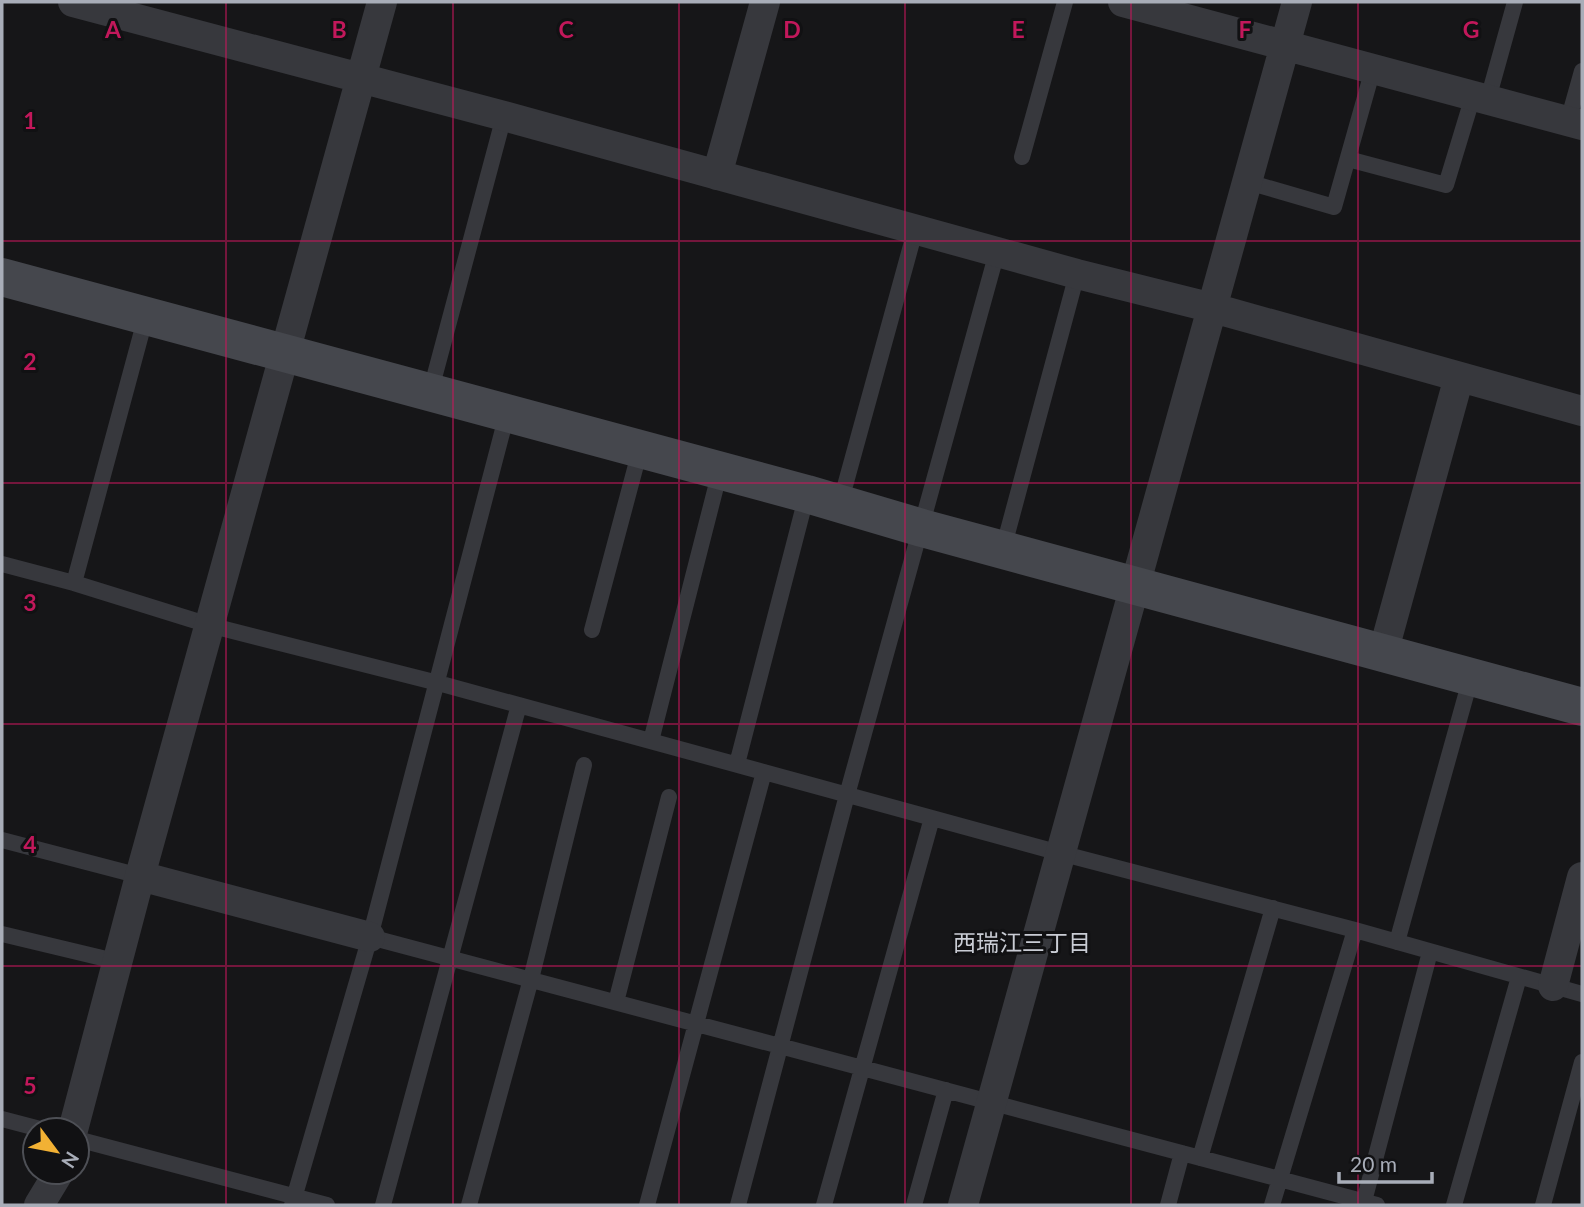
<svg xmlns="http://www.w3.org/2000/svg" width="1584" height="1207" viewBox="0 0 1584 1207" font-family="Lato,'Noto Sans JP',sans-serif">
<rect width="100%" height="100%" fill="#161618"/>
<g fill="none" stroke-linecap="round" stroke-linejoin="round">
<!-- lane -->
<path stroke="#37383d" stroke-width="16" d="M 1488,99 L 1515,2
M 1568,121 L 1582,71
M 1022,157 L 1065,2
M 1348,159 L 1446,185 L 1473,96
M 1248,182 L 1334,207 L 1373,69
M 430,393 L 504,116
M 840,504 L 915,231
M 1003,549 L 1077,274
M 2,564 L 74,583 L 209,625 L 438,683 L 1060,853 L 1355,930 L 1582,994
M 74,583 L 146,316
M 592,630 L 640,450
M 651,741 L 720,471
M 737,764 L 807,494
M 2,840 L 140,876
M 2,934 L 119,962
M 370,937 L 1377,1205
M 1397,942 L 1471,677
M 616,1002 L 669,797
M 2,1119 L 44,1130
M 77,1139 L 327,1205
M 1200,1158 L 1273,908
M 292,1205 L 370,937 L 507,414
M 383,1205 L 519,705
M 469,1205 L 531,979 L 584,765
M 647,1205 L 764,772
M 738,1205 L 847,795 L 997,252
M 824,1205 L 932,818
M 914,1205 L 946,1090
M 1168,1205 L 1182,1153
M 1272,1205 L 1355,930
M 1363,1205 L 1430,952
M 1454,1205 L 1519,977
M 1543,1205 L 1582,1062"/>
<!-- street -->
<path stroke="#37383d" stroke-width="30" d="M 73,2 L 504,116 L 1077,274 L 1213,308 L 1582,411
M 1123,2 L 1582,125
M 717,175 L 765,2
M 1383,653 L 1459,377
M 140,876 L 370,937
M 1553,986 L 1582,877
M 73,1130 L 140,876 L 382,2
M 39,1205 L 59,1172
M 963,1205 C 1074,804 1189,404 1297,2"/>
<!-- secondary -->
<path stroke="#45474d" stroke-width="38" d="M 2,277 L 807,494 L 922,528 L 1582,707"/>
</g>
<!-- grid -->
<path fill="none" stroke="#c2185b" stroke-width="2" stroke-opacity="0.55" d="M 226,2 L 226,1205M 453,2 L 453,1205M 679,2 L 679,1205M 905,2 L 905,1205M 1131,2 L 1131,1205M 1358,2 L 1358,1205M 2,241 L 1582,241M 2,483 L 1582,483M 2,724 L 1582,724M 2,966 L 1582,966"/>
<g text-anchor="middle" stroke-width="6" stroke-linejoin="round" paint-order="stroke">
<!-- neighbourhood labels -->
<g font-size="23" fill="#c9ccd4" stroke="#111113">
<text x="1022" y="951">西瑞江三丁目</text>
</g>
</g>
<g font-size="23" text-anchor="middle" font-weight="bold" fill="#c2185b" stroke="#111113" stroke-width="6" stroke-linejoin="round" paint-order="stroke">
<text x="113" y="38">A</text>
<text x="339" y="38">B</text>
<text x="566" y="38">C</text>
<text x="792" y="38">D</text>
<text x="1018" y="38">E</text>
<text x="1245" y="38">F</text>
<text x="1471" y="38">G</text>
<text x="30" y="129">1</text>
<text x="30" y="370">2</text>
<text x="30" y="611">3</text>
<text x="30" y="853">4</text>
<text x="30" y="1094">5</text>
</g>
<!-- border -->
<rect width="1584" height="1207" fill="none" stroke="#a8adb8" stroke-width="7"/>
<!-- north arrow -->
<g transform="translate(56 1151) rotate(122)"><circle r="33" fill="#111113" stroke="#4d4f55" stroke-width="2"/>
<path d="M0-5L12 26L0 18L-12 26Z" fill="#f2b134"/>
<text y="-10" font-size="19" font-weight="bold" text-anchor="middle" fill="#a8adb8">N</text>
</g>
<!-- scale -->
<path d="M1339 1172v10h93v-10" fill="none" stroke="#a8adb8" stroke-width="3.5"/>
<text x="1350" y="1172" font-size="21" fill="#a8adb8" stroke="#111113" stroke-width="5" paint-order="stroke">20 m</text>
</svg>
